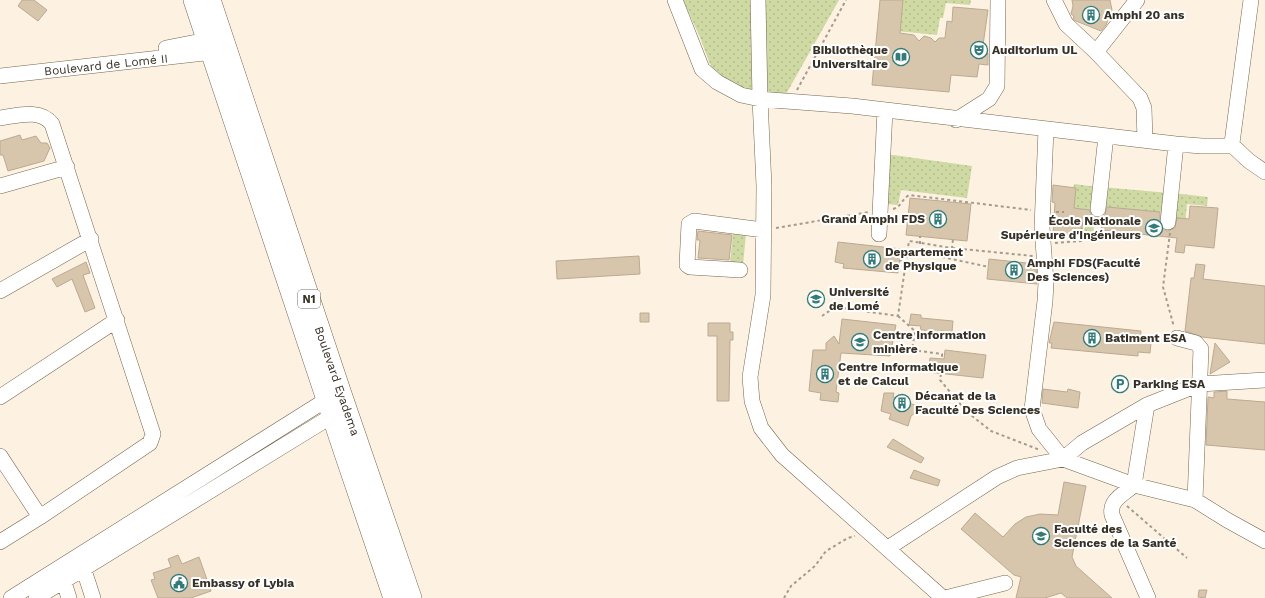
<svg xmlns="http://www.w3.org/2000/svg" width="1265" height="598" viewBox="0 0 1265 598" font-family="'Work Sans',sans-serif">
<defs>
<pattern id="grass-dots" width="8" height="8" patternUnits="userSpaceOnUse"><rect width="8" height="8" fill="#cfd9a3"/><path d="M2 2h.1M6 6h.1" fill="none" stroke="#b2bb8c" stroke-width="1.8" stroke-linecap="round"/></pattern>
</defs>
<rect width="100%" height="100%" fill="#fdf2e2"/>
<!-- grass -->
<path fill="url(#grass-dots)" d="M 683,0 L 753,0 L 752,93 L 713,72 L 699,35 Z
M 764,0 L 839,0 L 785,96 L 764,93 Z
M 900,0 L 971,0 L 970,5 L 946,3 L 943,18 L 940,18 L 937,35 L 897,31 Z
M 886,154 L 972,166 L 967,198 L 901,190 L 898,205 L 886,204 Z
M 1074,184 L 1098,187 L 1096,211 L 1084,210 L 1071,214 Z
M 1102,187 L 1169,193 L 1165,213 L 1104,207 L 1103,217 L 1100,216 Z
M 1173,193 L 1208,197 L 1207,206 L 1187,204 L 1185,225 L 1183,220 L 1170,218 Z
M 1085,225 L 1094,226 L 1092,241 L 1083,240 Z
M 733,233 L 746,234 L 743,265 L 730,263 Z"/>
<!-- building -->
<path fill="#d7c5ac" stroke="#bbaa91" d="M 22,0 L 34,0 L 47,10 L 38,21 L 18,6 Z
M 880,0 L 903,0 L 900,33 L 914,35 L 919,41 L 924,36 L 931,38 L 935,42 L 939,38 L 945,38 L 947,21 L 952,22 L 953,7 L 988,10 L 982,52 L 988,53 L 988,65 L 979,64 L 977,77 L 951,75 L 949,92 L 872,85 Z
M 1072,0 L 1110,0 L 1112,10 L 1106,25 L 1101,31 L 1076,21 L 1073,19 L 1074,16 L 1071,14 L 1073,6 Z
M 20,135 L 22,140 L 36,136 L 41,143 L 47,143 L 50,148 L 44,161 L 8,171 L 3,155 L 0,155 L 0,141 Z
M 1053,185 L 1076,188 L 1074,208 L 1089,210 L 1092,216 L 1097,218 L 1105,215 L 1107,207 L 1160,212 L 1160,225 L 1167,231 L 1175,228 L 1177,218 L 1189,219 L 1190,206 L 1218,208 L 1214,248 L 1185,245 L 1184,253 L 1175,252 L 1177,238 L 1101,230 L 1102,222 L 1083,220 L 1081,236 L 1053,233 L 1055,203 L 1052,202 Z
M 910,198 L 971,204 L 967,241 L 906,235 Z
M 698,231 L 732,235 L 729,260 L 698,258 L 700,240 L 697,240 Z
M 838,242 L 901,249 L 898,273 L 843,268 L 844,264 L 835,262 Z
M 639,256 L 640,274 L 557,279 L 556,261 Z
M 989,259 L 1036,264 L 1037,284 L 987,279 Z
M 86,262 L 90,273 L 83,275 L 95,308 L 85,312 L 72,279 L 57,287 L 52,279 Z
M 1196,264 L 1205,265 L 1203,279 L 1265,286 L 1265,344 L 1202,337 L 1185,331 L 1191,278 L 1194,278 Z
M 640,313 L 649,313 L 649,322 L 640,322 Z
M 911,314 L 921,315 L 921,318 L 953,321 L 952,332 L 941,331 L 941,339 L 925,337 L 925,330 L 920,330 L 921,326 L 909,325 Z
M 842,319 L 896,325 L 890,356 L 841,353 L 836,392 L 839,393 L 838,402 L 820,400 L 821,393 L 809,391 L 813,350 L 826,350 L 826,343 L 834,336 L 839,344 Z
M 1054,322 L 1141,331 L 1140,341 L 1151,343 L 1150,353 L 1138,352 L 1138,356 L 1051,348 L 1052,343 L 1049,343 Z
M 708,323 L 730,323 L 730,332 L 733,332 L 733,340 L 730,340 L 729,401 L 717,401 L 717,336 L 708,336 Z
M 1215,343 L 1230,362 L 1210,374 Z
M 945,350 L 986,355 L 983,378 L 928,372 L 930,358 L 944,359 Z
M 1043,389 L 1067,392 L 1068,389 L 1080,392 L 1078,408 L 1042,403 Z
M 1227,391 L 1227,399 L 1265,402 L 1265,450 L 1206,445 L 1208,397 L 1214,398 L 1214,392 Z
M 884,393 L 894,393 L 893,397 L 911,402 L 910,404 L 924,406 L 911,416 L 908,426 L 889,419 L 891,414 L 881,411 Z
M 893,439 L 924,458 L 921,463 L 887,447 Z
M 914,470 L 940,480 L 938,486 L 910,478 Z
M 1064,482 L 1086,486 L 1072,557 L 1076,566 L 1112,598 L 1067,598 L 1061,593 L 1045,598 L 1016,598 L 1021,577 L 1014,575 L 961,529 L 975,513 L 1003,537 L 1015,524 L 1026,517 L 1040,514 L 1058,515 Z
M 178,555 L 182,564 L 199,557 L 211,591 L 191,598 L 158,598 L 151,580 L 155,579 L 153,573 L 171,567 L 168,559 Z
M 1199,590 L 1207,590 L 1205,598 L 1198,597 Z"/>
<g fill="none" stroke-linecap="round" stroke-linejoin="round">
<!-- minor casing -->
<g stroke="#75664e" stroke-width="16">
<path id="minor" d="M 675,0 L 702,69 L 717,82 L 741,95 L 760,99 L 852,106 L 1176,144 L 1202,146 L 1229,146
M 758,0 L 760,99 L 764,186 L 763,295 L 750,377 L 752,401 L 761,428 L 782,455 L 943,598
M 1054,0 L 1066,24 L 1096,52 L 1140,98 L 1144,108 L 1145,140
M 166,48 L 217,38
M 1096,52 L 1137,0
M 0,76 L 222,51
M 0,118 C 17,116 40,108 52,124 L 153,434 L 150,443 L 40,517 L 0,542
M 956,120 L 989,99 L 997,86 L 998,0
M 1046,129 L 1042,227 L 1046,282 L 1045,301 L 1032,409 L 1039,429 L 1063,459 L 1082,443 L 1147,405 L 1200,384 L 1265,380
M 1232,143 L 1251,0
M 1234,147 L 1249,161 L 1265,172
M 0,186 L 67,167
M 1098,209 L 1106,136
M 1168,222 L 1176,144
M 879,234 L 885,110
M 740,270 L 690,267 L 687,265 L 689,224 L 694,221 L 764,230
M 0,291 L 91,239
M 1177,338 L 1196,343 L 1201,349 L 1195,500
M 0,397 L 117,320
M 1147,405 L 1134,485 C 1124,494 1109,500 1112,515 L 1148,598
M 0,456 L 40,517
M 888,548 L 997,477 L 1017,468 L 1063,459 L 1134,485 L 1195,500 L 1227,520 L 1265,541
M 81,561 L 93,598
M 61,573 L 69,598
M 11,598 L 326,400 L 336,396
M 36,598 L 340,411
M 945,598 L 1005,583"/>
</g>
<!-- highway casing -->
<g stroke="#75664e" stroke-width="22">
<path id="highway" d="M 194,0 C 260,199 326,399 394,598
M 210,0 L 341,394 L 411,598"/>
</g>
<!-- path -->
<path stroke="#a49b8e" stroke-width="2" stroke-dasharray="3 3" stroke-linecap="butt" d="M 797,90 L 846,0
M 893,209 C 901,207 902,199 909,195 L 1031,210
M 1056,212 L 1064,212
M 776,228 L 869,212
M 1170,233 L 1163,287 L 1174,327
M 1055,243 L 1081,241 L 1082,224 L 1092,221
M 920,244 L 920,236
M 952,248 L 1033,256
M 900,261 L 909,250 L 989,267
M 822,316 L 835,307 L 898,316 L 909,241 L 952,248 L 953,239
M 898,316 L 915,331 L 912,350 L 942,354 L 942,359
M 942,368 L 940,380 L 967,412 L 991,431 L 1040,450
M 1127,506 L 1187,558
M 784,598 L 791,586 L 815,566 L 826,551 L 848,538 L 855,536"/>
<!-- minor -->
<use href="#minor" stroke="#fff" stroke-width="15"/>
<!-- highway -->
<use href="#highway" stroke="#fff" stroke-width="21"/>
</g>
<!-- icons -->
<defs>
<g id="building-ring" transform="scale(0.9)"><circle r="9.5" fill="#fff" stroke="#337b78" stroke-width="1.5"/><path d="M-4-6H4V6H1V3H-1V6H-4ZM-2.5-4.3h1.7v1.8h-1.7ZM.8-4.3h1.7v1.8H.8ZM-2.5-1h1.7V.8h-1.7ZM.8-1h1.7V.8H.8Z" fill="#337b78"/></g>
<g id="theatre-ring" transform="scale(0.9)"><circle r="9.5" fill="#fff" stroke="#337b78" stroke-width="1.5"/><path d="M-5-5.5Q0-4 5-5.5V0Q5 5 0 6Q-5 5-5 0ZM-3.3-2.5H-1v1.5H-3.3ZM1-2.5H3.3v1.5H1ZM-2.8 1Q0 5.5 2.8 1Z" fill="#337b78"/></g>
<g id="library-ring" transform="scale(0.9)"><circle r="9.5" fill="#fff" stroke="#337b78" stroke-width="1.5"/><path d="M-6-4Q-3-5.5-.7-3.5V5Q-3 3-6 4ZM6-4Q3-5.5 .7-3.5V5Q3 3 6 4Z" fill="#337b78"/></g>
<g id="university-ring" transform="scale(0.9)"><circle r="9.5" fill="#fff" stroke="#337b78" stroke-width="1.5"/><path d="M0-5L7-2L0 1L-7-2ZM-4 1L0 2.5L4 1V4Q0 6-4 4Z" fill="#337b78"/></g>
<g id="parking-ring" transform="scale(0.9)"><circle r="9.5" fill="#fff" stroke="#337b78" stroke-width="1.5"/><path d="M-3.5-5.5H1a3.5 3.5 0 0 1 0 7H-1V5.5H-3.5ZM-1-3.4V-.6H.8a1.4 1.4 0 0 0 0-2.8Z" fill="#337b78"/></g>
<g id="civic-ring" transform="scale(0.9)"><circle r="9.5" fill="#fff" stroke="#337b78" stroke-width="1.5"/><path d="M-.6-6.5H3V-4.5H.6V-3L4-1V1h2V6H-6V1h2V-1L-.6-3ZM-1.2 2.5V6h2.4V2.5Z" fill="#337b78"/></g>
</defs>
<g fill-rule="evenodd">
<use href="#building-ring" x="1091" y="15"/>
<use href="#theatre-ring" x="979" y="50"/>
<use href="#library-ring" x="901" y="57"/>
<use href="#building-ring" x="938" y="219"/>
<use href="#university-ring" x="1154" y="228"/>
<use href="#building-ring" x="872" y="259"/>
<use href="#building-ring" x="1014" y="270"/>
<use href="#university-ring" x="816" y="299"/>
<use href="#building-ring" x="1092" y="338"/>
<use href="#university-ring" x="860" y="342"/>
<use href="#building-ring" x="825" y="374"/>
<use href="#parking-ring" x="1120" y="384"/>
<use href="#building-ring" x="902" y="403"/>
<use href="#university-ring" x="1041" y="536"/>
<use href="#civic-ring" x="179" y="583"/>
</g>
<g text-anchor="middle" stroke-width="4" stroke-linejoin="round" paint-order="stroke">
<!-- shield labels -->
<rect fill="#fff" stroke="#736e67" stroke-width="1" x="298" y="290" width="22" height="18" rx="3"/>
<g font-size="11" font-weight="bold" fill="#373026">
<text x="309" y="303">N1</text>
</g>
<!-- poi labels -->
<g font-size="12" font-weight="bold" fill="#373026" stroke="#fff" text-anchor="start">
<text x="1104" y="19">Amphi 20 ans</text>
<text x="888" y="54" text-anchor="end">Bibliothèque<tspan x="888" dy="14">Universitaire</tspan></text>
<text x="992" y="54">Auditorium UL</text>
<text x="925" y="223" text-anchor="end">Grand Amphi FDS</text>
<text x="1141" y="225" text-anchor="end">École Nationale<tspan x="1141" dy="14">Supérieure d'Ingénieurs</tspan></text>
<text x="885" y="256">Departement<tspan x="885" dy="14">de Physique</tspan></text>
<text x="1027" y="267">Amphi FDS(Faculté<tspan x="1027" dy="14">Des Sciences)</tspan></text>
<text x="829" y="296">Université<tspan x="829" dy="14">de Lomé</tspan></text>
<text x="873" y="339">Centre Information<tspan x="873" dy="14">minière</tspan></text>
<text x="1105" y="342">Batiment ESA</text>
<text x="838" y="371">Centre Informatique<tspan x="838" dy="14">et de Calcul</tspan></text>
<text x="1133" y="388">Parking ESA</text>
<text x="915" y="400">Décanat de la<tspan x="915" dy="14">Faculté Des Sciences</tspan></text>
<text x="1054" y="533">Faculté des<tspan x="1054" dy="14">Sciences de la Santé</tspan></text>
<text x="192" y="587">Embassy of Lybia</text>
</g>
<!-- street labels -->
<g font-size="12" fill="#373026" stroke="#fff">
<text transform="translate(106 65) rotate(-6)" y="4">Boulevard de Lomé II</text>
<text transform="translate(337 381) rotate(71)" y="4">Boulevard Eyadema</text>
</g>
</g>
</svg>
